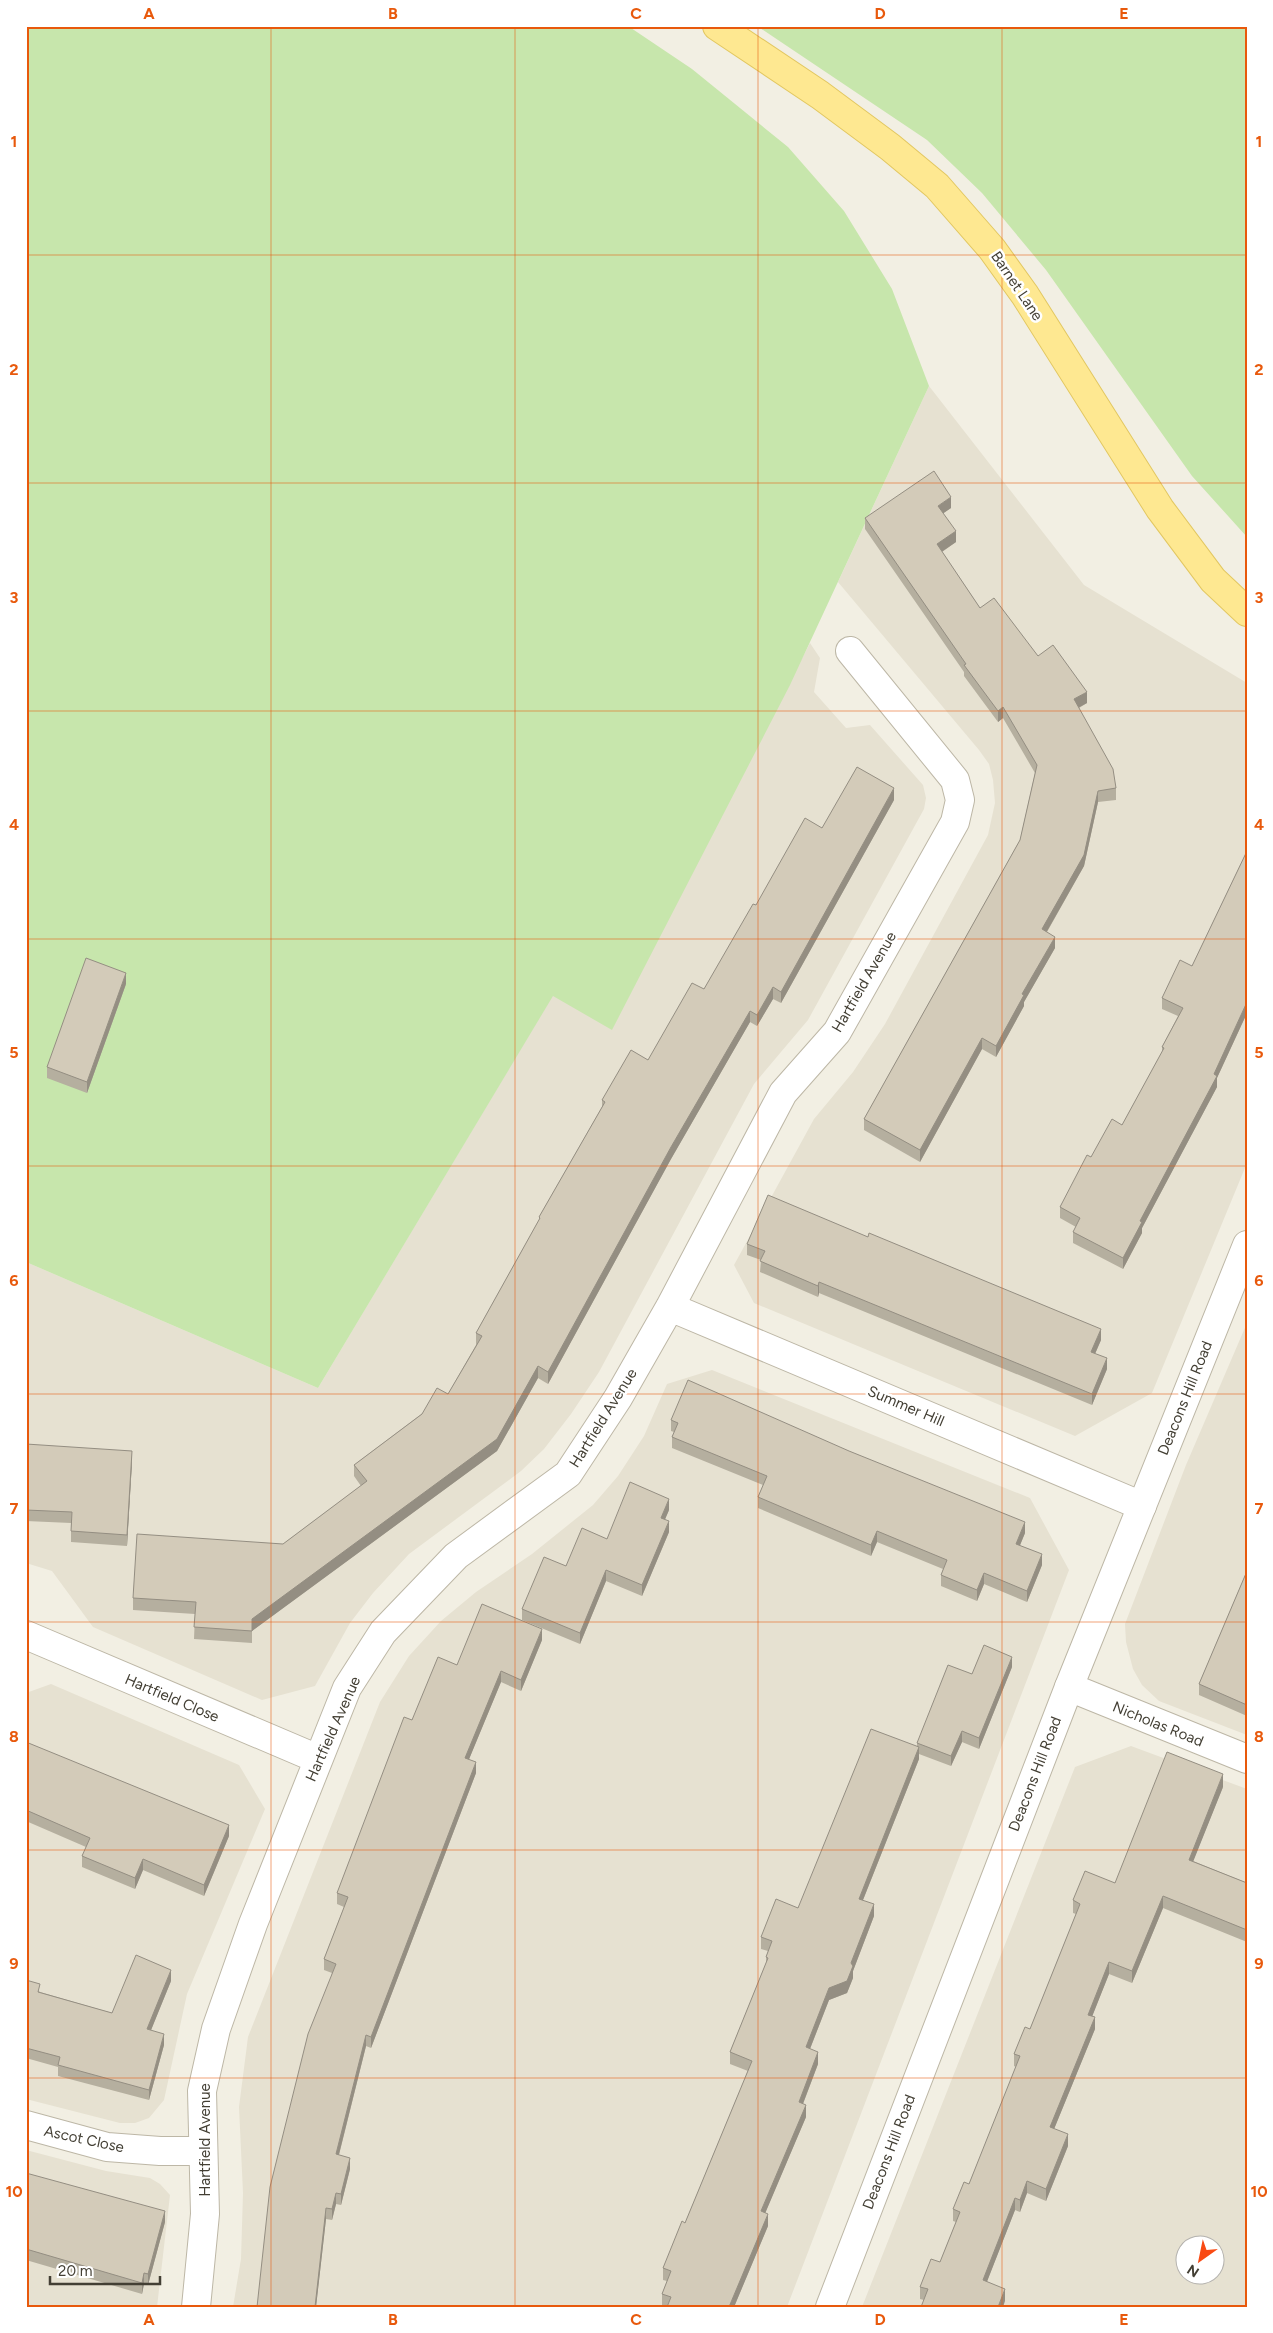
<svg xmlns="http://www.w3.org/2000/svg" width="1273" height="2333" viewBox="0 0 1273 2333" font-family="Figtree,sans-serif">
<rect width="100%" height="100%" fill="#f2efe3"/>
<!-- residential -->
<path fill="#e6e1d1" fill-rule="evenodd" d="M 929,386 L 1084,585 L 1247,683 L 1247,1163 L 1152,1393 L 1075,1436 L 754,1303 L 734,1265 L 814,1119 L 853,1072 L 885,1024 L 988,835 L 995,803 L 993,780 L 989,764 L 979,750 L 838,582 Z
M 810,643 L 820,658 L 814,692 L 846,728 L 870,725 L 923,785 L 926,798 L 924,809 L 808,1020 L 754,1084 L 599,1372 L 571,1414 L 544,1449 L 521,1471 L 409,1554 L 373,1593 L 350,1623 L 315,1686 L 262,1700 L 93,1627 L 52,1571 L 26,1563 L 26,1262 L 318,1388 L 553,995 L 612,1029 Z
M 1247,1323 L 1247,1735 L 1159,1701 L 1142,1685 L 1133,1669 L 1126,1642 L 1125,1624 L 1186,1465 Z
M 712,1370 L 1030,1498 L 1069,1570 L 787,2307 L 233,2307 L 241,2259 L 243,2193 L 239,2107 L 248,2037 L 380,1702 L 409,1656 L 441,1621 L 476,1592 L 532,1554 L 593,1505 L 618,1476 L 644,1436 L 667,1384 Z
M 51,1684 L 239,1765 L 265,1809 L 187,1994 L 164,2100 L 149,2118 L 135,2123 L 120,2123 L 26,2099 L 26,1693 Z
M 1131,1746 L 1247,1789 L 1247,2307 L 862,2307 L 1075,1767 ZM 1186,2246 L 1216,2246 L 1216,2276 L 1186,2276 Z
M 26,2150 L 106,2171 L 150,2178 L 160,2184 L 170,2195 L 157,2307 L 26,2307 Z"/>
<!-- green -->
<path fill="#c7e6ac" d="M 26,26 L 628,26 L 692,69 L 788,147 L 844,211 L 892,289 L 929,386 L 790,685 L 612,1030 L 553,996 L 318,1388 L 26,1262 Z
M 757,26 L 1247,26 L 1247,537 L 1192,476 L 1046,270 L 982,193 L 927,140 Z"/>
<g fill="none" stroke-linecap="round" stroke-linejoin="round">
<!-- minor casing -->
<g stroke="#bdb7a6" stroke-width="30">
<path id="minor" d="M 670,1307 L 1142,1506
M 26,1635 L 318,1759
M 1069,1687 L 1247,1759
M 26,2125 L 107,2147 L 160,2151 L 203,2151
M 196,2307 L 205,2214 L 202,2091 L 216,2029 L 253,1924 L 347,1688 L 383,1632 L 456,1556 L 568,1474 L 618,1398 L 670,1307 L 783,1093 L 837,1032 L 955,822 L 960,800 L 955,780 L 850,651"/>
</g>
<!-- tertiary casing -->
<g stroke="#bdb7a6" stroke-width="30">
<path id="tertiary" d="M 830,2307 L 1069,1687 L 1247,1245"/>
</g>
<!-- primary casing -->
<g stroke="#e2c761" stroke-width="30">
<path id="primary" d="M 717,26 L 820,95 L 890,147 L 937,186 L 992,249 L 1025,295 L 1160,509 L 1213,580 L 1247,612"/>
</g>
<!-- minor -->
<use href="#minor" stroke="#fff" stroke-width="28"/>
<!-- tertiary -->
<use href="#tertiary" stroke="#fff" stroke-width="28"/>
<!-- primary -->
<use href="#primary" stroke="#fee891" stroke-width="28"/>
</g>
<!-- wall -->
<path fill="#b5af9f" d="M 951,508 L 943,513 L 956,542 L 942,552 L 980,608 L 1038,656 L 1087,703 L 1079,708 L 1116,788 L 1116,800 L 1098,802 L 1084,866 L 1047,932 L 1055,948 L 1024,1002 L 1024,1006 L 996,1057 L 982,1049 L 920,1162 L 864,1130 L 864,1119 L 1020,840 L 1035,773 L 1003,718 L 998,722 L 964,676 L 964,672 L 865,529 L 865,518 Z
M 894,800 L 781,1003 L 773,999 L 757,1026 L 750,1022 L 671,1159 L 548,1384 L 538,1378 L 497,1451 L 252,1631 L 252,1643 L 194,1639 L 195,1614 L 133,1610 L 133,1598 L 283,1544 L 361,1486 L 354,1476 L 354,1465 L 448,1394 L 476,1345 L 476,1333 L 539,1220 L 539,1217 L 602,1107 L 602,1100 L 648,1060 L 704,989 L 756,905 L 822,828 Z
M 1247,851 L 1247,1013 L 1217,1078 L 1217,1087 L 1142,1228 L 1142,1233 L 1123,1269 L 1073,1243 L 1073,1232 L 1076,1227 L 1060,1218 L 1060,1207 L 1091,1157 L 1122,1125 L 1162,1052 L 1162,1047 L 1178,1016 L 1162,1009 L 1162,998 L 1192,966 Z
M 126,984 L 87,1093 L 47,1078 L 47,1067 Z
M 747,1244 L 1101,1340 L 1095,1354 L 1107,1369 L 1092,1405 L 819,1293 L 818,1297 L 760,1272 L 761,1260 L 747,1255 Z
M 671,1420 L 1025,1533 L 1020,1545 L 1042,1565 L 1027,1602 L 984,1584 L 977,1601 L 941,1586 L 941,1575 L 943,1569 L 877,1542 L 871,1556 L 758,1508 L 758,1497 L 763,1485 L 672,1448 L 672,1437 L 674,1432 L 671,1431 Z
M 26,1444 L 132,1462 L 127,1546 L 71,1542 L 71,1523 L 26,1521 Z
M 669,1510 L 665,1519 L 669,1532 L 642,1596 L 606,1581 L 580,1644 L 522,1620 L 522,1609 L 566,1566 L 607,1539 Z
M 1247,1571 L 1247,1716 L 1199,1695 L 1199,1684 Z
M 542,1640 L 521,1691 L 501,1682 L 469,1759 L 476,1773 L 371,2048 L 366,2046 L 339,2155 L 350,2169 L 341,2205 L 336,2204 L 332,2220 L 326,2219 L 316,2307 L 257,2307 L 332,1973 L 324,1970 L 324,1959 L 344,1907 L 337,1904 L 337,1893 L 412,1720 L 457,1665 Z
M 1012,1667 L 979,1749 L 962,1742 L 951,1766 L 919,1754 L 919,1759 L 863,1900 L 874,1916 L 853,1971 L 853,1978 L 847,1993 L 829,2000 L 810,2049 L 818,2064 L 803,2104 L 806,2117 L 765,2213 L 768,2226 L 734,2307 L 665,2307 L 662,2305 L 662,2294 L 667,2281 L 663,2280 L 663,2268 L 685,2223 L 748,2071 L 730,2064 L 730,2052 L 766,1963 L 766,1957 L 768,1951 L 761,1949 L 761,1937 L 798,1908 L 917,1747 L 917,1743 L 972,1674 Z
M 26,1742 L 229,1836 L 204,1896 L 143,1870 L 135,1889 L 82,1867 L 82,1856 L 86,1847 L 26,1821 Z
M 1223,1787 L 1193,1861 L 1247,1883 L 1247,1942 L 1163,1908 L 1132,1983 L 1109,1974 L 1092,2016 L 1095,2029 L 1054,2129 L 1068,2146 L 1046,2201 L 1027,2193 L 1020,2212 L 1015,2210 L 987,2281 L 1005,2301 L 924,2300 L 920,2299 L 920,2287 L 940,2262 L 956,2222 L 953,2221 L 953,2209 L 969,2184 L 1016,2067 L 1014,2066 L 1014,2054 L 1030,2029 L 1076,1914 L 1073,1913 L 1073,1900 L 1115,1883 Z
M 26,1980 L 40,1992 L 112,2013 L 171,1981 L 151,2030 L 164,2045 L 149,2100 L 58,2076 L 58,2067 L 26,2058 Z
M 26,2173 L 165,2222 L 148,2285 L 144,2284 L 142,2294 L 26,2260 Z"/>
<!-- shaded-wall -->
<path fill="#948e82" d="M 951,497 L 951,508 L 938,517 L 938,506 Z
M 956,531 L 956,542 L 937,555 L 937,544 Z
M 1087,692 L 1087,703 L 1074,710 L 1074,699 Z
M 1003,707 L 1003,718 L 998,722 L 998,711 Z
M 894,788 L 894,800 L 781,1003 L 781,992 Z
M 1098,791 L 1098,802 L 1084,866 L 1042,940 L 1042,929 Z
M 1055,937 L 1055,948 L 1024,1002 L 1024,1006 L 996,1057 L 996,1046 L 1022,994 Z
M 126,973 L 126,984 L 87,1093 L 87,1082 Z
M 773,987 L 773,999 L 757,1026 L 757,1015 Z
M 1247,1002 L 1247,1013 L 1217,1078 L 1217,1087 L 1142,1228 L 1142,1233 L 1123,1269 L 1123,1258 L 1140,1221 L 1214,1074 Z
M 750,1011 L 750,1022 L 671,1159 L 548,1384 L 548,1372 L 671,1147 Z
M 982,1038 L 982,1049 L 920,1162 L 920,1150 Z
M 819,1282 L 819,1293 L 818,1297 L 818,1286 Z
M 1101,1329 L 1101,1340 L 1091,1363 L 1091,1352 Z
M 1107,1358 L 1107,1369 L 1092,1405 L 1092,1394 Z
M 538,1366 L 538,1378 L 497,1451 L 252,1631 L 252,1643 L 252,1619 Z
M 132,1451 L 132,1462 L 127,1546 L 127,1535 Z
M 669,1499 L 669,1510 L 661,1529 L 661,1518 Z
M 669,1521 L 669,1532 L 642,1596 L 642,1585 Z
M 1025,1522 L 1025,1533 L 1016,1555 L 1016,1544 Z
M 877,1531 L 877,1542 L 871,1556 L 871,1545 Z
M 1042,1554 L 1042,1565 L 1027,1602 L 1027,1591 Z
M 606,1570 L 606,1581 L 580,1644 L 580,1633 Z
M 984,1573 L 984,1584 L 977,1601 L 977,1590 Z
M 542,1629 L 542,1640 L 521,1691 L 521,1680 Z
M 1012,1657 L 1012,1667 L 979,1749 L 979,1738 Z
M 501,1671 L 501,1682 L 465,1769 L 465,1758 Z
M 962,1731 L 962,1742 L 951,1766 L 951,1756 Z
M 919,1747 L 919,1759 L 859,1910 L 859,1899 Z
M 476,1762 L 476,1773 L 371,2048 L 371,2037 Z
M 1223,1774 L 1223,1787 L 1189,1872 L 1189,1860 Z
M 229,1825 L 229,1836 L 204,1896 L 204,1885 Z
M 143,1859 L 143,1870 L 135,1889 L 135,1878 Z
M 1163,1896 L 1163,1908 L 1132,1983 L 1132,1971 Z
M 874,1904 L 874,1916 L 853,1971 L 853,1978 L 847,1993 L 829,2000 L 806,2059 L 806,2047 L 829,1988 L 851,1963 Z
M 1109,1962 L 1109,1974 L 1088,2027 L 1088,2015 Z
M 171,1970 L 171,1981 L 147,2040 L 147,2029 Z
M 1095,2017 L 1095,2029 L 1050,2139 L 1050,2127 Z
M 164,2034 L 164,2045 L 149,2100 L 149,2090 Z
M 366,2035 L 366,2046 L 336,2166 L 336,2154 Z
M 818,2052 L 818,2064 L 799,2114 L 799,2102 Z
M 806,2105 L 806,2117 L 761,2223 L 761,2211 Z
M 1068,2134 L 1068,2146 L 1046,2201 L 1046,2189 Z
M 350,2158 L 350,2169 L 341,2205 L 341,2194 Z
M 1027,2181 L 1027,2193 L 1020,2212 L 1020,2200 Z
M 336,2193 L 336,2204 L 332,2220 L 332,2209 Z
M 1015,2198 L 1015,2210 L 983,2292 L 983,2280 Z
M 326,2208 L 326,2219 L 316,2307 L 315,2307 Z
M 165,2211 L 165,2222 L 148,2285 L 148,2274 Z
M 768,2214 L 768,2226 L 734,2307 L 729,2307 Z
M 144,2273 L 144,2284 L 142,2294 L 142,2283 Z
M 1005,2289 L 1005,2301 L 1003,2307 L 998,2307 Z"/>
<!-- building -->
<path fill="#d3cbb9" stroke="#948e82" d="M 934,471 L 951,497 L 938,506 L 956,531 L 937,544 L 980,608 L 994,598 L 1038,656 L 1053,645 L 1087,692 L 1074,699 L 1113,769 L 1116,788 L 1098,791 L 1084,855 L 1042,929 L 1055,937 L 1022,994 L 1024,995 L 996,1046 L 982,1038 L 920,1150 L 864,1119 L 1020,840 L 1037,765 L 1003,707 L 998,711 L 964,665 L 966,664 L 865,518 Z
M 857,767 L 894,788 L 781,992 L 773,987 L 757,1015 L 750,1011 L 671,1147 L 548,1372 L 538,1366 L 497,1439 L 252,1619 L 252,1631 L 194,1627 L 196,1602 L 133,1598 L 137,1534 L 283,1544 L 367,1481 L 354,1465 L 422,1414 L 437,1388 L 448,1394 L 482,1336 L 476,1333 L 540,1218 L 539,1217 L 605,1102 L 602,1100 L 631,1050 L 648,1060 L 692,983 L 704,989 L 753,904 L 756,905 L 805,818 L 822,828 Z
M 1247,851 L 1247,1002 L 1214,1074 L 1217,1076 L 1140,1221 L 1142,1222 L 1123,1258 L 1073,1232 L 1080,1218 L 1060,1207 L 1087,1155 L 1091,1157 L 1112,1119 L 1122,1125 L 1164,1048 L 1162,1047 L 1183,1008 L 1162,998 L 1180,960 L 1192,966 Z
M 86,958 L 126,973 L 87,1082 L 47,1067 Z
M 768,1195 L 868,1237 L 869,1233 L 1101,1329 L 1091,1352 L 1107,1358 L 1092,1394 L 819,1282 L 818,1286 L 760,1261 L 765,1251 L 747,1244 Z
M 688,1380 L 849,1451 L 1025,1522 L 1016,1544 L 1042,1554 L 1027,1591 L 984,1573 L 977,1590 L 941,1575 L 947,1560 L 877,1531 L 871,1545 L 758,1497 L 767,1476 L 672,1437 L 678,1423 L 671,1420 Z
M 26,1444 L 132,1451 L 127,1535 L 71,1531 L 72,1512 L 26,1510 Z
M 630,1482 L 669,1499 L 661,1518 L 669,1521 L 642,1585 L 606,1570 L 580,1633 L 522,1609 L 544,1557 L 566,1566 L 582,1528 L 607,1539 Z
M 1247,1571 L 1247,1705 L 1199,1684 Z
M 482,1604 L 542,1629 L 521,1680 L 501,1671 L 465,1758 L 476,1762 L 371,2037 L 366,2035 L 336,2154 L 350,2158 L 341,2194 L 336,2193 L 332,2209 L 326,2208 L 315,2307 L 257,2307 L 270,2187 L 308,2034 L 336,1964 L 324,1959 L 348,1897 L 337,1893 L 404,1717 L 412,1720 L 438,1657 L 457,1665 Z
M 984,1645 L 1012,1657 L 979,1738 L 962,1731 L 951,1756 L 917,1743 L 948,1665 L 972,1674 Z
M 871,1729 L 919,1747 L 859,1899 L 874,1904 L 851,1963 L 853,1966 L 847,1981 L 829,1988 L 806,2047 L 818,2052 L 799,2102 L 806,2105 L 761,2211 L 768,2214 L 729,2307 L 667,2307 L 671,2297 L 662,2294 L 671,2271 L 663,2268 L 682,2221 L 685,2223 L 752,2061 L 730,2052 L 768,1958 L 766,1957 L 772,1941 L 761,1937 L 776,1899 L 798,1908 Z
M 26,1742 L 229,1825 L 204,1885 L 143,1859 L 135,1878 L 82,1856 L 90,1838 L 26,1810 Z
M 1167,1752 L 1223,1774 L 1189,1860 L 1247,1883 L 1247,1930 L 1163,1896 L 1132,1971 L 1109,1962 L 1088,2015 L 1095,2017 L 1050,2127 L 1068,2134 L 1046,2189 L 1027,2181 L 1020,2200 L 1015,2198 L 983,2280 L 1005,2289 L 998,2307 L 921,2307 L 928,2289 L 920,2287 L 931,2259 L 940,2262 L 960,2212 L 953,2209 L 964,2182 L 969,2184 L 1020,2056 L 1014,2054 L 1025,2027 L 1030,2029 L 1080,1904 L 1073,1900 L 1085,1871 L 1115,1883 Z
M 136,1955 L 171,1970 L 147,2029 L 164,2034 L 149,2090 L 58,2065 L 60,2057 L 26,2048 L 26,1980 L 40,1984 L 38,1992 L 112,2013 Z
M 26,2173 L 165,2211 L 148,2274 L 144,2273 L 142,2283 L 26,2249 Z"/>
<!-- grid -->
<path fill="none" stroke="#e8590c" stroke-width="1" stroke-opacity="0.55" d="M 271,26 L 271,2307M 515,26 L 515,2307M 758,26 L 758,2307M 1002,26 L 1002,2307M 26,255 L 1247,255M 26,483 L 1247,483M 26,711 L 1247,711M 26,939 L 1247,939M 26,1166 L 1247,1166M 26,1394 L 1247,1394M 26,1622 L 1247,1622M 26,1850 L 1247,1850M 26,2078 L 1247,2078"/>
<g text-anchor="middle" stroke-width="5" stroke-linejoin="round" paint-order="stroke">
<!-- street labels -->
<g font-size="15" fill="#433f34" stroke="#fff">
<text transform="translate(1017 286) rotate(56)" y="5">Barnet Lane</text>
<text transform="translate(864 982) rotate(-60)" y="5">Hartfield Avenue</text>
<text transform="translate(1185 1398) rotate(-68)" y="5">Deacons Hill Road</text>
<text transform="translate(906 1406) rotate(23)" y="5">Summer Hill</text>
<text transform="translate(603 1418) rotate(-58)" y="5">Hartfield Avenue</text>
<text transform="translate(172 1698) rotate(23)" y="5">Hartfield Close</text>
<text transform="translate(1158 1724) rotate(22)" y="5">Nicholas Road</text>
<text transform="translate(333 1729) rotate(-66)" y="5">Hartfield Avenue</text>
<text transform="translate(1035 1774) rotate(-69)" y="5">Deacons Hill Road</text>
<text transform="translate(84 2139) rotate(12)" y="5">Ascot Close</text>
<text transform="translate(205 2140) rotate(-90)" y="5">Hartfield Avenue</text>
<text transform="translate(889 2152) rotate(-69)" y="5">Deacons Hill Road</text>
</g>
</g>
<!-- border -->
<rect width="1273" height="2333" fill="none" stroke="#ffffff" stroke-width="55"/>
<!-- north arrow -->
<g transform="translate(1200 2260) rotate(213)"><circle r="24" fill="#ffffff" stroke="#b4b2ae"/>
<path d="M0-4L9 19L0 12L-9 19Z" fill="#f94a13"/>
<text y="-8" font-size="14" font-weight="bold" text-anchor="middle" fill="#433f34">N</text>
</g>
<!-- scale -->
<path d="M50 2276v8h110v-8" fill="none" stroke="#433f34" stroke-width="2.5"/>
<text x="58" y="2276" font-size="15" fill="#433f34" stroke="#ffffff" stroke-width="4" paint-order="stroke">20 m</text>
<rect x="28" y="28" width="1218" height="2278" fill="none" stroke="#e8590c" stroke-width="2"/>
<g font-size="16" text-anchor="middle" font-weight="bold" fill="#e8590c">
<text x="149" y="19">A</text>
<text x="393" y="19">B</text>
<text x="636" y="19">C</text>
<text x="880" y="19">D</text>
<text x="1124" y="19">E</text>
<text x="14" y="147">1</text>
<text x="1259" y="147">1</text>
<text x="14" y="375">2</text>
<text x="1259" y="375">2</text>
<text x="14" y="603">3</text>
<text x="1259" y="603">3</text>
<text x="14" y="830">4</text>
<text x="1259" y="830">4</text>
<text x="14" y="1058">5</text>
<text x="1259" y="1058">5</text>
<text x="14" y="1286">6</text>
<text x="1259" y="1286">6</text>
<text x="14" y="1514">7</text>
<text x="1259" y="1514">7</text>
<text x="14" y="1742">8</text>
<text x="1259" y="1742">8</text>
<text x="14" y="1969">9</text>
<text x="1259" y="1969">9</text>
<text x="14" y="2197">10</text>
<text x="1259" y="2197">10</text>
<text x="149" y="2325">A</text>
<text x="393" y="2325">B</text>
<text x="636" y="2325">C</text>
<text x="880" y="2325">D</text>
<text x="1124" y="2325">E</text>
</g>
</svg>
